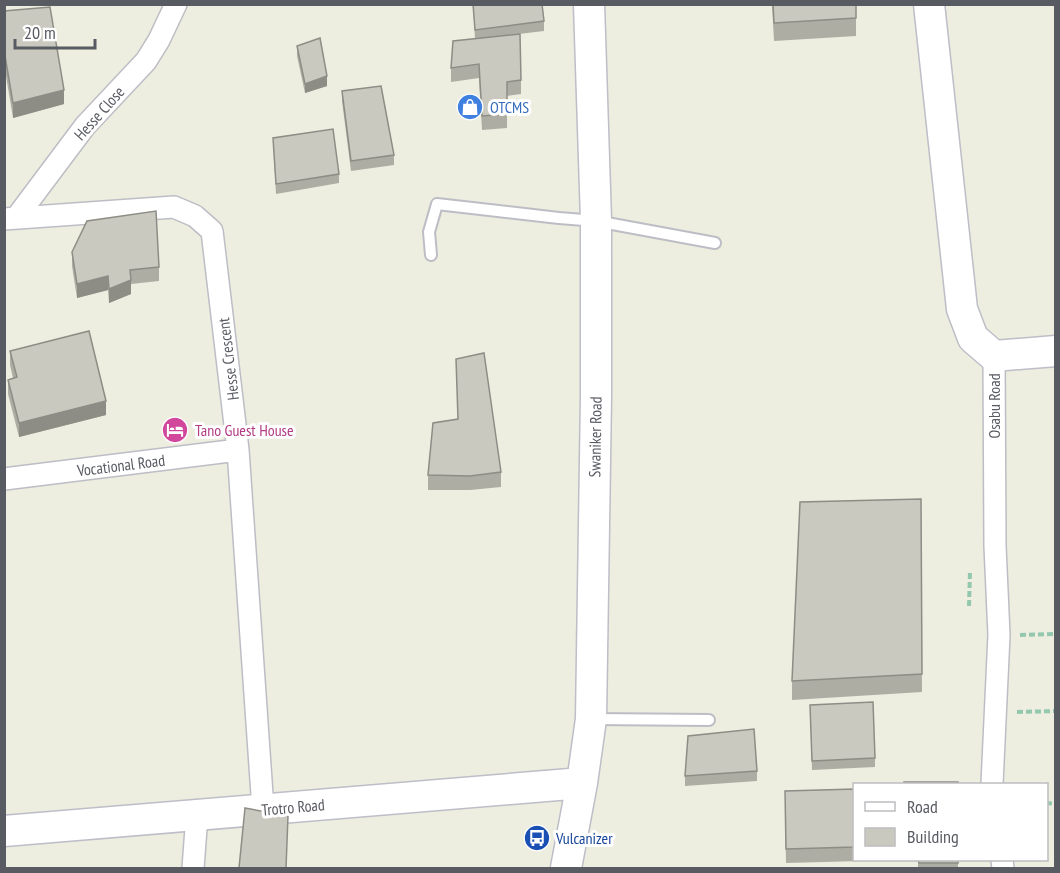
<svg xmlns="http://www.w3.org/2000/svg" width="1060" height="873" viewBox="0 0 1060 873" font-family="'PT Sans Narrow',sans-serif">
<rect width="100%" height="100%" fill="#edede0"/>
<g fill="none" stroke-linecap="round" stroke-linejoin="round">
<!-- lane casing -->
<g stroke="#bdbec5" stroke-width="14">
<path id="lane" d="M 431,255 L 429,232 L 437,204 L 559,218 L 596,221 L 715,243
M 592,719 L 709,720"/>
</g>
<!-- street casing -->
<g stroke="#bdbec5" stroke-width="24">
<path id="street" d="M 16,218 L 85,126 L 146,61 L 159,40 L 176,4
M 4,219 L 174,207 L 195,216 L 212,231 L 238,450 L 263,809
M 4,479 L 238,450
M 992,784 L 999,635 L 995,546 L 994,356
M 1002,860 L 1003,868
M 193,868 L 197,815"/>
</g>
<!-- secondary casing -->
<g stroke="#bdbec7" stroke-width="33">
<path id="secondary" d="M 929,4 L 962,309 L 973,338 L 994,356 L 1056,351
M 4,831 L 582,783
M 566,868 L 582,783 L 591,719 L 596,396 L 596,221 L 589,4"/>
</g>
<!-- path -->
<path stroke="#93c8ae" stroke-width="4" stroke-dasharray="6 3" stroke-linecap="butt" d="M 969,606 L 970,571
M 1020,635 L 1056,634
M 1017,712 L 1056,711
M 1046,803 L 1056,804"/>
<!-- lane -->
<use href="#lane" stroke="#fff" stroke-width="10"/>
<!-- street -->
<use href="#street" stroke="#fff" stroke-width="21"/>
<!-- secondary -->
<use href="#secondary" stroke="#fff" stroke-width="30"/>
</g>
<!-- wall -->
<path fill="#aeada4" d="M 473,4 L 544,21 L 544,31 L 502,36 L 521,80 L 521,94 L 507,96 L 507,128 L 482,130 L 479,78 L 451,82 L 451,68 L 475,39 Z
M 772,4 L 856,4 L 856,36 L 774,41 Z
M 4,11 L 64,104 L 13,118 L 4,64 Z
M 297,46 L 327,86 L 305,93 L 297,56 Z
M 342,91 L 394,155 L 394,165 L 351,171 L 342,101 Z
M 273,138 L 339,174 L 339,183 L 276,194 Z
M 72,252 L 159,267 L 159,281 L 131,284 L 131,294 L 109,303 L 108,290 L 77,298 L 72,266 Z
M 10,351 L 106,415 L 19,437 L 8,394 L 8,380 L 13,378 L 10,365 Z
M 456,359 L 501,472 L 501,487 L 470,490 L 428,490 L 428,475 L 458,419 Z
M 921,499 L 922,692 L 792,700 L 792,681 Z
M 810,705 L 875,758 L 875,767 L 812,770 Z
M 757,771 L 757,781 L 685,786 L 685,776 Z
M 855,789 L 855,860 L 899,860 L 786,863 L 785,806 Z
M 918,860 L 958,860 L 958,868 L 918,868 Z"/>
<!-- shaded-wall -->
<path fill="#8d8d86" d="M 327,76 L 327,86 L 305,93 L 305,84 Z
M 64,90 L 64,104 L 13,118 L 13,103 Z
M 108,276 L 108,290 L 77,298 L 77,284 Z
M 131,280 L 131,294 L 109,303 L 109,289 Z
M 106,401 L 106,415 L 19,437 L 19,423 Z"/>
<!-- building -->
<path fill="#cac9bf" stroke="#8d8d86" stroke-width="1.5" d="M 473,4 L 542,4 L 544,21 L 475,30 Z
M 773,4 L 856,4 L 856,18 L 774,23 Z
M 50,7 L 64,90 L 13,103 L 4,50 L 4,11 Z
M 520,34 L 521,80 L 507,82 L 507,114 L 482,116 L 479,64 L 451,68 L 453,41 Z
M 320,38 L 327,76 L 305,84 L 297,46 Z
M 381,86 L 394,155 L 351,161 L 342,91 Z
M 333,129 L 339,174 L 276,184 L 273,138 Z
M 156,211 L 159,267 L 130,270 L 131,280 L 109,289 L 108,276 L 77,284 L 72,252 L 87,221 Z
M 89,331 L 106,401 L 19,423 L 8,380 L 17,377 L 10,351 Z
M 484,353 L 501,472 L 470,476 L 428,475 L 433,423 L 458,419 L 456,359 Z
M 921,499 L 922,674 L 792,681 L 800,502 Z
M 873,702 L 875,758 L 812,761 L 810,705 Z
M 754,729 L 757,771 L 685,776 L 688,736 Z
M 904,782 L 958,782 L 958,784 L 904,784 Z
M 855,789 L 855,847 L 786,849 L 785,791 Z
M 245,808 L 288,816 L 286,868 L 239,868 Z
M 918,860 L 958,860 L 958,863 L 919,863 Z"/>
<!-- icons -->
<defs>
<g id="shop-disc" transform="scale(1.35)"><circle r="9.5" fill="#3f7fe0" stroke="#fff"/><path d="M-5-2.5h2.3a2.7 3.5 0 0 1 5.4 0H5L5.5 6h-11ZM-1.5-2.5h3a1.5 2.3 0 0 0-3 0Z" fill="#fff"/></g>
<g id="hotel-disc" transform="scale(1.35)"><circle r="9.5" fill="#d1479c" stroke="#fff"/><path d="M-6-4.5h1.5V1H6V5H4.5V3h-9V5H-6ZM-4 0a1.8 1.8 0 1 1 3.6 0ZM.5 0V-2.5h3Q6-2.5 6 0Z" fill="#fff"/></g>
<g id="bus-disc" transform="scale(1.35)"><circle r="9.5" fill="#1a4fb4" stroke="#fff"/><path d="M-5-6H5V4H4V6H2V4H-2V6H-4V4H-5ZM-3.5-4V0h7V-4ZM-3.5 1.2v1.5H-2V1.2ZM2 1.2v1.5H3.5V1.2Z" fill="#fff"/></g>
</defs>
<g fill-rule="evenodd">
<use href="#shop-disc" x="470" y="107"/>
<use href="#hotel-disc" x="175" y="430"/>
<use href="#bus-disc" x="537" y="838"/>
</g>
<g text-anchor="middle" stroke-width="6" stroke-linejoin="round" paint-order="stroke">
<!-- shop labels -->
<g font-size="16" fill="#366cbe" stroke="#fff" text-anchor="start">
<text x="490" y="113">OTCMS</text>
</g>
<!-- street labels -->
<g font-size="16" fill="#595b62" stroke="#fff">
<text transform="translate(99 113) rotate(-48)" y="6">Hesse Close</text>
<text transform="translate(228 359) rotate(-97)" y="6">Hesse Crescent</text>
<text transform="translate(994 406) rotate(-90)" y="6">Osabu Road</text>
<text transform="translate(595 437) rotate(-89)" y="6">Swaniker Road</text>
<text transform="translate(121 465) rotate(-7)" y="6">Vocational Road</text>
<text transform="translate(293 807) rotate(-5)" y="6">Trotro Road</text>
</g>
<!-- hotel labels -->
<g font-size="16" fill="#b23c85" stroke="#fff" text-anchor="start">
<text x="195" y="436">Tano Guest House</text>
</g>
<!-- transit labels -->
<g font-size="16" fill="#164399" stroke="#fff" text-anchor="start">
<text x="556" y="844">Vulcanizer</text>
</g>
</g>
<!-- border -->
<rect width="1060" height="873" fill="none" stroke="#595b62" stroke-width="12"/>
<!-- legend -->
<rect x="853" y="783" width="195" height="78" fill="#ffffff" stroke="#bdbdc0" stroke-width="1.5"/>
<rect x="865" y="802" width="30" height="9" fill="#ffffff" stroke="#bdbdc0" stroke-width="1.5"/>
<text x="907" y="813" font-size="18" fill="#595b62">Road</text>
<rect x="865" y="828" width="30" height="18" fill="#cac9bf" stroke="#bdbdc0" stroke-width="1.5"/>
<text x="907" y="843" font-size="18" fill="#595b62">Building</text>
<!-- scale -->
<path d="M15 39v9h80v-9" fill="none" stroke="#595b62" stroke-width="3"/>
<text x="24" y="39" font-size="18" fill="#595b62" stroke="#ffffff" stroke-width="4.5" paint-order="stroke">20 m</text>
</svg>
